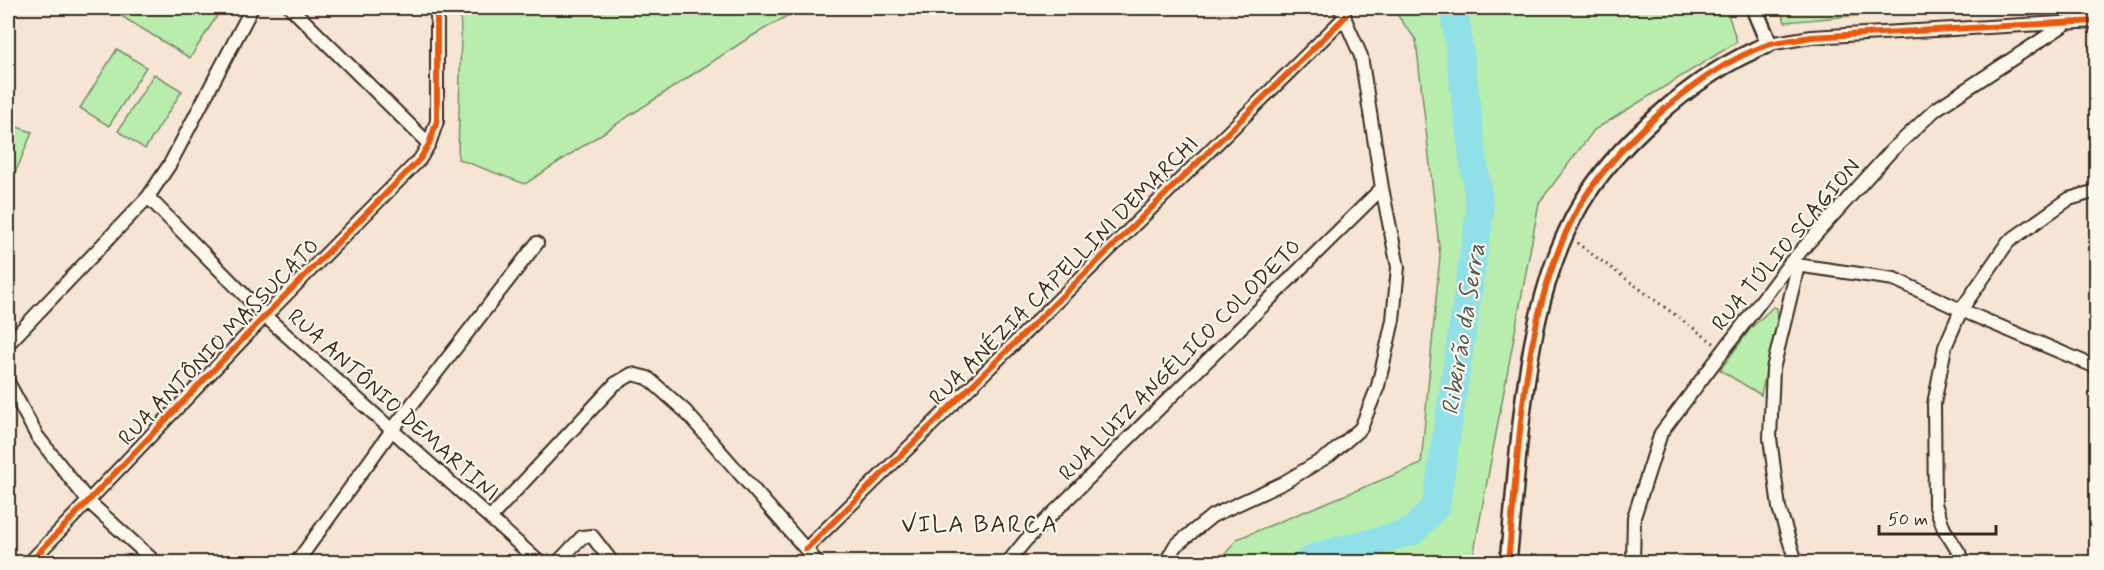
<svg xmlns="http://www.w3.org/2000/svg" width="2104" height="570" viewBox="0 0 2104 570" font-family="Mynerve,sans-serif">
<rect width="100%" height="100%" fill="#f6e4d4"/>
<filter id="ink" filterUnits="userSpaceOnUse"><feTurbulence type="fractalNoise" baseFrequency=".0167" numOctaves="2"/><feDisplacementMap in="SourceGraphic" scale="12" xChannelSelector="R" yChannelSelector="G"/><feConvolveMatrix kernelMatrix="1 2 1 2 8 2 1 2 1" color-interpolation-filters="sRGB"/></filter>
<g filter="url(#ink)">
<!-- green -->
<path fill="#b9edae" stroke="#7a8c66" stroke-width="1.5" d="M 123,8 L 222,8 L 190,58 L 118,14 Z
M 460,8 L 801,8 L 747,39 L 525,184 L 458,159 L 461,33 Z
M 1392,8 L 1726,8 L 1737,42 L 1594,130 L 1539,203 L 1472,562 L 1219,562 L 1237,539 L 1421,464 L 1440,255 L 1416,40 Z
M 1780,8 L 1941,8 L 1785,22 Z
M 117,49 L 146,67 L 109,126 L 80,108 Z
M 154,74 L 182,91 L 145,149 L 118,131 Z
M 8,124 L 32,132 L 8,191 Z
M 1773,307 L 1777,308 L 1778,317 L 1761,395 L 1720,370 L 1751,328 Z"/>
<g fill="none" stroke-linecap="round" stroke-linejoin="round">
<!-- river -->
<path stroke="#90e0ea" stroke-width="28" d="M 1307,562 L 1318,556 L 1412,532 L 1436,506 L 1480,212 L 1454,8"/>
<!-- minor casing -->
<g stroke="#3b2a1e" stroke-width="16">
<path id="minor" d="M 291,8 L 429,144
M 1769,44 L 1811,37 L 2096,21
M 148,197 L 265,316 L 539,562
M 1789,264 L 1894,279 L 1961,310 L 2096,367
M 8,344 L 148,197 L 170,164 L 252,8
M 8,382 L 37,436 L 89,502 L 155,562
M 490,518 L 615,384 L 632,374 L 648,378 L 685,411 L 817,562
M 806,549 L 1345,17
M 30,562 L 265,316 L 420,159 L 429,144 L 437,121 L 437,8
M 297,562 L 392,430 L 537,243
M 558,562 L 582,537 L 592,536 L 612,562
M 1008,562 L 1026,540 L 1382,188
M 1166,562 L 1175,546 L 1212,516 L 1283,483 L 1330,455 L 1361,428 L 1378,386 L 1393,320 L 1398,267 L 1382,188 L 1361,56 L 1340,8
M 1633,562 L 1634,517 L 1661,433 L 1789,264 L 1891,151 L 1936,109 L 2067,23
M 1796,562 L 1779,508 L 1770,438 L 1773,369 L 1798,266
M 1965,562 L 1944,529 L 1935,504 L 1934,404 L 1945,347 L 1961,310 L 2008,242 L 2069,199 L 2096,191"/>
</g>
<!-- tertiary casing -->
<g stroke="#3b2a1e" stroke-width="20">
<path id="tertiary" d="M 1508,562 C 1520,449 1522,303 1581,204 C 1600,172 1627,143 1655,118 C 1689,87 1726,61 1769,44 L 1754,8"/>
</g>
<!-- path -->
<path stroke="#3b2a1e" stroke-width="3" stroke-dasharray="1.5 4.5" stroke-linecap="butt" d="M 1577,243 L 1715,344"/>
<!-- minor -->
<use href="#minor" stroke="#fbf7ec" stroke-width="12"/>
<!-- tertiary -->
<use href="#tertiary" stroke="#fbf7ec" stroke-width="15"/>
<!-- cycleway casing -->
<g stroke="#fbf7ec" stroke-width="10">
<path id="cycleway" d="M 806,549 L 1345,17
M 30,562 L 265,316 L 420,159 L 429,144 L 437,121 L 437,8
M 1508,562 C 1520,447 1521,308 1580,205 C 1601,170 1630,140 1660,113 C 1691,86 1727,59 1767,45 C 1780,41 1797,40 1811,37 L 2096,21"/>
</g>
<!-- cycleway -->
<use href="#cycleway" stroke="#e8590c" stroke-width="6"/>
</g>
</g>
<g text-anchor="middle" stroke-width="4.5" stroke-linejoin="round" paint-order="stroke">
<!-- street labels -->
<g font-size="22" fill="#3b2a1e" stroke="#fbf7ec">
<text transform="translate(1785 244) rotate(-50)" y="8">RUA TÚLIO SCAGION</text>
<text transform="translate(1063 270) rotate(-45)" y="8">RUA ANÉZIA CAPELLINI DEMARCHI</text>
<text transform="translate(218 341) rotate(-46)" y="8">RUA ANTÔNIO MASSUCATO</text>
<text transform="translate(1179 359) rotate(-45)" y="8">RUA LUIZ ANGÉLICO COLODETO</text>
<text transform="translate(394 404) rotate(42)" y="8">RUA ANTÔNIO DEMARTINI</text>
</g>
<!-- water labels -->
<g font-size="24" font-style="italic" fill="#505851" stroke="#fbf7ec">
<text transform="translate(1463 329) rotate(-81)" y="8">Ribeirão da Serra</text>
</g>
<!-- neighbourhood labels -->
<g font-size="24" letter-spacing="1.5" fill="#3b2a1e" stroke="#fbf7ec">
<text x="980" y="532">VILA BARCA</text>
</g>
</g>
<!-- margin -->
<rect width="2104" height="570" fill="none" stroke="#fbf7ec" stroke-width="30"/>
<rect x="15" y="15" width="2074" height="540" fill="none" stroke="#3b2a1e" stroke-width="2" filter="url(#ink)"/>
<!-- scale -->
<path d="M1879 525v9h117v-9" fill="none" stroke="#3b2a1e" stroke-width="3"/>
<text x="1888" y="525" font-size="18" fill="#3b2a1e" stroke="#fbf7ec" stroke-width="4.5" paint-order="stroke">50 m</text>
</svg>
